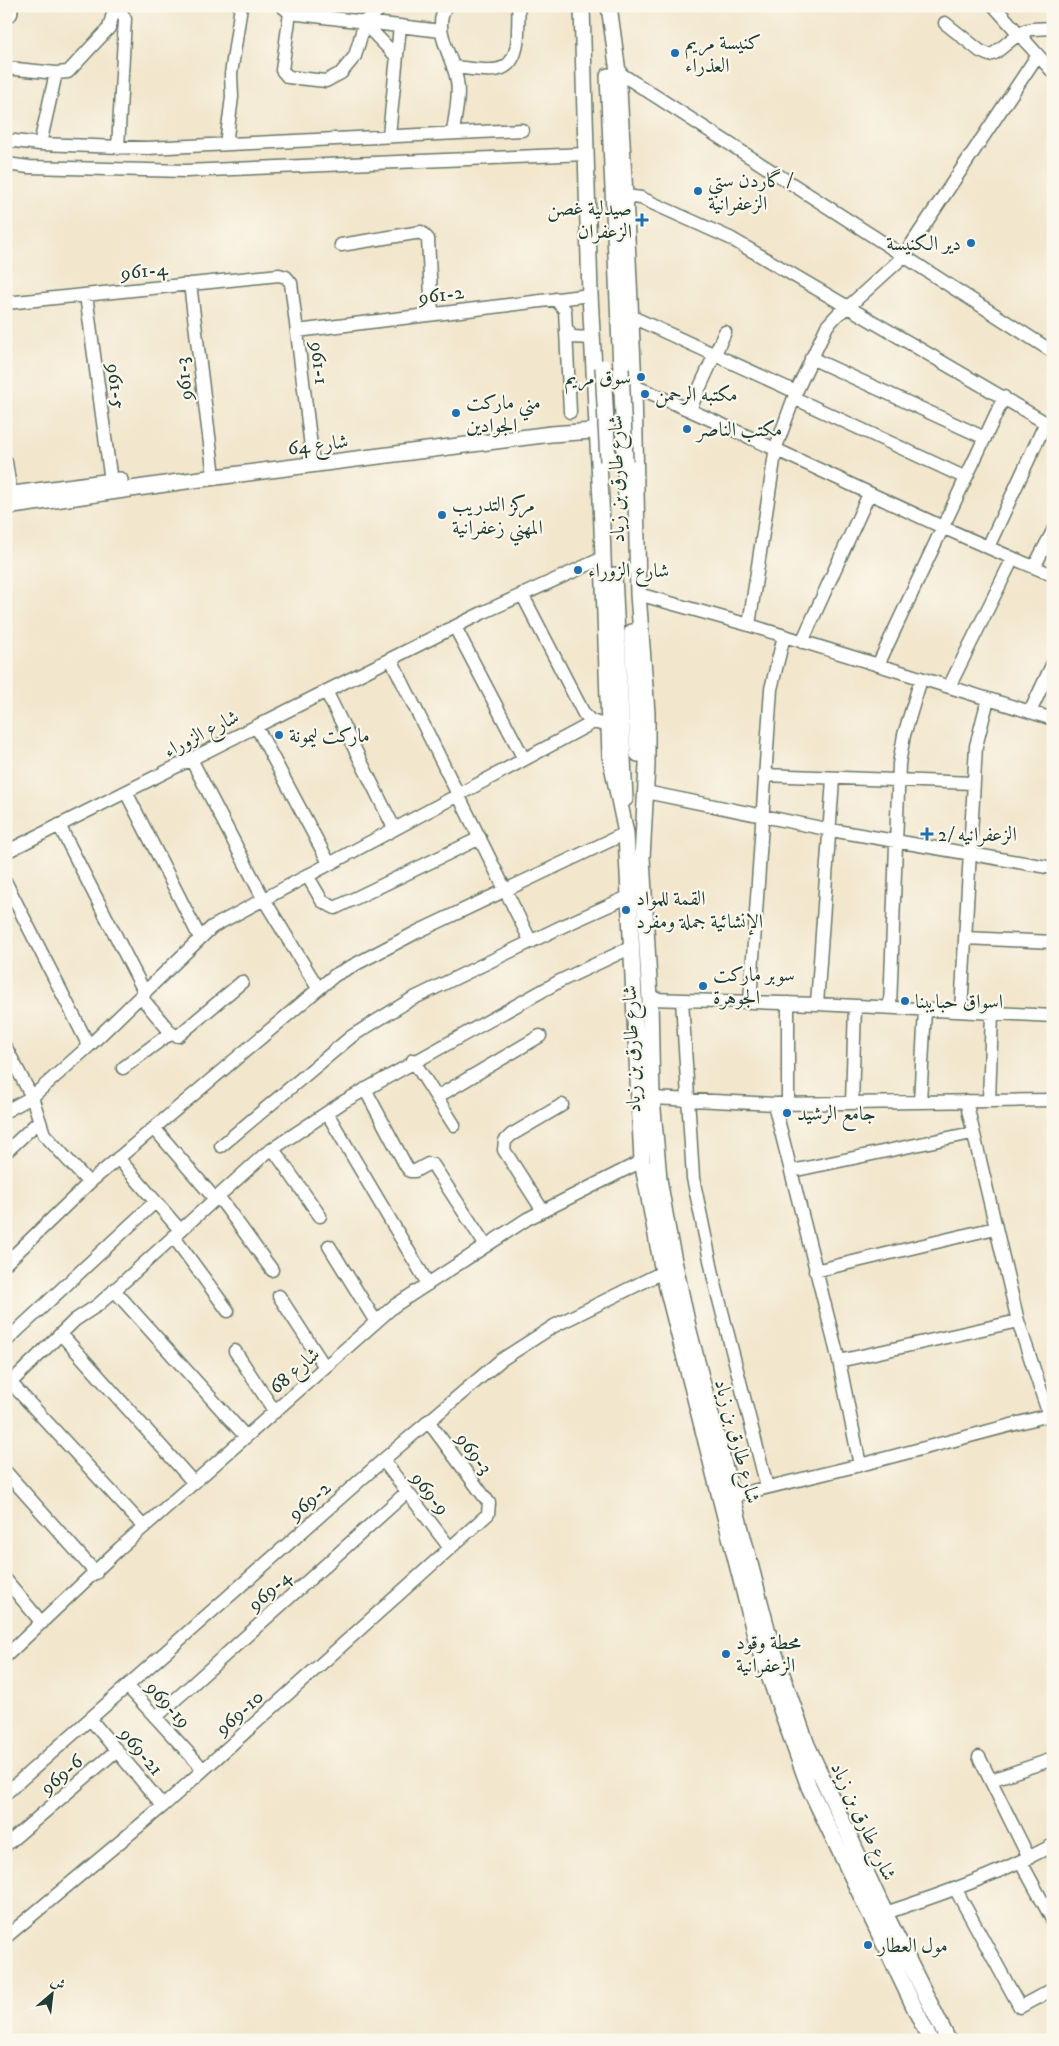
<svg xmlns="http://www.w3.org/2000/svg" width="1059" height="2046" viewBox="0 0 1059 2046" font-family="'IM FELL DW Pica',Amiri,serif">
<rect width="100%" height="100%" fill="#fbf7ec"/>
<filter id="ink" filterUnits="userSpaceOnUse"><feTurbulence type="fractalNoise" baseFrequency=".02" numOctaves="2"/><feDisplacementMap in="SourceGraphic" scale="10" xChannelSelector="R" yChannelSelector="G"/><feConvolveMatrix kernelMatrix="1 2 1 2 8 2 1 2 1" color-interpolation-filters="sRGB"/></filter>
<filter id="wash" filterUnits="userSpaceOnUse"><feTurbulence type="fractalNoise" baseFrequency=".0096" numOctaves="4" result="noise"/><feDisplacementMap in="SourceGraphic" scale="20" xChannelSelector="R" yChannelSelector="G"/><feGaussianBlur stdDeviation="1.12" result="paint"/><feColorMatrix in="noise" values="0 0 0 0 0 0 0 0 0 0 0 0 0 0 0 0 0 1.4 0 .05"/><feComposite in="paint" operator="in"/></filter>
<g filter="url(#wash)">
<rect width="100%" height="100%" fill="#f2e6cc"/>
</g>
<g filter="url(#ink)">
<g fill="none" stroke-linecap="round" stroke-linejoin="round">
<!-- minor casing -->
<g stroke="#697869" stroke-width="15">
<path id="minor" d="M 282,6 L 290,13 L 441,31
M 447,6 C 430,27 454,59 457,81 C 460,96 455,116 453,132
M 994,6 L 1053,72
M 290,13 L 282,70 L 288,77 L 326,81 L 341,73 L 355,56 L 365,22 L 383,6
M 6,17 L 11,14 L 12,6
M 945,23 L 980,51 L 989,55 L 995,53 L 1021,32 L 1028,30
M 365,24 L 396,56
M 1032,29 L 1053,28
M 453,67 C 489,70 516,81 518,34 C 518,25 519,15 518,6
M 6,68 L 56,73
M 618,72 L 1053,352
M 389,135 L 400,26
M 6,140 L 40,144 L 147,148 L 522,130
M 40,144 L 56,73 L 68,72 L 109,28 L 115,6
M 226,144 L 232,97 L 231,74 L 241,6
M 118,148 L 125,19 L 118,6
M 6,164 L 29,167 L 186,171 L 586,154
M 625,196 L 641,198 L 730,238 L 1053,427
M 341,245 L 421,232 L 428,239 L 432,314
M 190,284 L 213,468
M 86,295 L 111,482
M 555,299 L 565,310 L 570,412
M 6,303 L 279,275 L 286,277 L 291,283 L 312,455
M 630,316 L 796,392
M 297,331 L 590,295
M 568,331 L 571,337 L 593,338
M 811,358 L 985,438
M 634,386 C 775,445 911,517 1053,575
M 794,398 L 966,478
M 690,409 L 725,332
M 6,462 L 11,495
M 988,547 L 1046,422
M 1034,567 L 1053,531
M 522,594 L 584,714 L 591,721 L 601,724
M 638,594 L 749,625 L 1053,719
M 749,625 L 776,447 L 796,392 L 827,326 L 838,314 L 848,307 L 903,257 L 1037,56
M 455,627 L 524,759
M 802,642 L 869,494
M 391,659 L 531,942
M 878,665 L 1004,397
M 949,687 L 1013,558
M 326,691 L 394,828
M 1030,712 L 1053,663
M 256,726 L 329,863
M 191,759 L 263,898 L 318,988
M 764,775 L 973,783
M 126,792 L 200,938
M 646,792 L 831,830 L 1053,868
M 59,825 L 145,993
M 6,852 L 482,613 L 603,558
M 307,875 L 322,901 L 335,908 L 480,838
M 6,883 L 89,1046
M 965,938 L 1053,942
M 141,997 L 172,1034
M 650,999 L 817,1004 L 1053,1016
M 682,1000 L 693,1178 L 715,1284 L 767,1487
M 750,1002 L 771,689 L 784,636
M 788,1003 L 788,1104
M 817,1004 L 833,779
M 890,1007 L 899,764 L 904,735 L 921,679
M 961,1011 L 976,746 L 988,699
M 6,1048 L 32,1097 L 44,1134 L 89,1183
M 413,1060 L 454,1125
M 123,1068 L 165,1037 L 172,1034 L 178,1036 L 242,982
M 365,1089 L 406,1166 L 410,1171 L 415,1171 L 428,1164 L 433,1165 L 486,1246
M 437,1097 L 540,1036
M 652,1098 L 774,1104 L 1053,1100
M 966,1101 L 1018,1321 L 1049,1415
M 989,1101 L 992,1013
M 920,1102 L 925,1010
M 852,1103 L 855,1006
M 774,1104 L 839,1361 L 860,1465
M 6,1111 L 32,1097 L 89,1046 L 212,927 L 594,722
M 327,1113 L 428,1284
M 154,1128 L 215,1199
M 221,1146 L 352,1036 L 410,1000 L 563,926 L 630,896
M 273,1149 L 320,1216
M 6,1152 L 39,1121
M 118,1158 L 180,1230
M 792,1171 L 972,1133
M 218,1196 L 272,1270
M 543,1211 L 504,1150 L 505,1141 L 511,1135 L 562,1105
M 173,1236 L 228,1311
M 329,1246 L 376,1322
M 6,1263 L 89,1183 L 335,975 L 417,932 L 626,833
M 815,1271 L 995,1228
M 114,1290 L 246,1437
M 279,1296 L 325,1367
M 61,1334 L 194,1483
M 6,1341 L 155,1202
M 235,1351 L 275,1412
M 839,1361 L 1018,1321
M 10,1382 L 144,1527
M 6,1387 L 75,1320 L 98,1305 L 265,1154 L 343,1102 L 560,981 L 632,947
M 383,1460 L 450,1548
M 6,1472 L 96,1573
M 732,1496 L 860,1465 L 1053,1414
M 6,1580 L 42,1623
M 6,1656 L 120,1548 L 394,1306 L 527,1219 L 642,1161
M 127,1686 L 203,1769
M 156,1717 L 407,1492
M 91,1720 L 163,1806
M 979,1757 L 1029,1858
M 991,1780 L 1053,1759
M 6,1793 L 383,1460 L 501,1360 L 554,1326 L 663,1272
M 6,1845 L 117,1750
M 1021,1862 L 1053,1921
M 956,1890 L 1020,2007 L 1053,1989
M 885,1913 C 943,1894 999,1874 1053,1845
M 6,1937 L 163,1806 L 488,1514 L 489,1503 L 428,1421"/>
</g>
<!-- major casing -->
<g stroke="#697869" stroke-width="18">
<path id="major" d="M 582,6 L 590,295 L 601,500 L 610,756 L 626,833 L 642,1161 L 663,1272 L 757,1643 L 809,1787 L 930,2040
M 609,6 L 618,72 L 625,196 L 634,386 L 638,594 L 647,713 L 647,765 L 642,858 L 650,999 L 652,1098 L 659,1179 L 669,1237 L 689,1331 L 770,1640 L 791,1700 L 807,1745 L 885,1913 L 948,2040
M 608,76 L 621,369
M 625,461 L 626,496
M 6,495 L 120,480
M 6,507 L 193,480 L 551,434 L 607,430
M 614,575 L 625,799
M 632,632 L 638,754"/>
</g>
<!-- minor -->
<use href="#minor" stroke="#fff" stroke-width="12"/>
<!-- major -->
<use href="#major" stroke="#fff" stroke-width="15"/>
<!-- major-bridge casing -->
<g stroke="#697869" stroke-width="18" stroke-linecap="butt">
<path id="major-bridge" d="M 603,367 L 608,461
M 621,369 L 625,461"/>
</g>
<!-- major-bridge -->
<use href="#major-bridge" stroke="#fff" stroke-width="15"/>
</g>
</g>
<!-- markers -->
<g fill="#1f6fb2" stroke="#fbf7ec" stroke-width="2">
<circle cx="675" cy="53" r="5"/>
<circle cx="698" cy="191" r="5"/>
<path d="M639.5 212.5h5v5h5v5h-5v5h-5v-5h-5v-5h5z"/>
<circle cx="971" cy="243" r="5"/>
<circle cx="641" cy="377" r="5"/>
<circle cx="645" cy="394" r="5"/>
<circle cx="456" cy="413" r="5"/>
<circle cx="687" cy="429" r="5"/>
<circle cx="442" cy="515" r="5"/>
<circle cx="578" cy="570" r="5"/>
<circle cx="279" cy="735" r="5"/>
<path d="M924.5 826.5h5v5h5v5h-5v5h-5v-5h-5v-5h5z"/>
<circle cx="626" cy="910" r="5"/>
<circle cx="703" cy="986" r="5"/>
<circle cx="905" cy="1001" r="5"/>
<circle cx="787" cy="1113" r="5"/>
<circle cx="726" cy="1654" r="5"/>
<circle cx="868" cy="1945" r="5"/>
</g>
<g text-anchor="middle" stroke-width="4.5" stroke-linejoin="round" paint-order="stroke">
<!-- poi labels -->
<g font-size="20" fill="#1f3d34" stroke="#fbf7ec" text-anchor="start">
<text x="685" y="49">كنيسة مريم<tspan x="685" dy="23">العذراء</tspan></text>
<text x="708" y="187">گاردن ستي /<tspan x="708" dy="23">الزعفرانية</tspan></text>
<text x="632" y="215" text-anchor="end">صيدلية غصن<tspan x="632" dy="23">الزعفران</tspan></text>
<text x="961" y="250" text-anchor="end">دير الكنيسة</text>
<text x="631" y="384" text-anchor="end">سوق مريم</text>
<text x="655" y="401">مكتبه الرحمن</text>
<text x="466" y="409">مني ماركت<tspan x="466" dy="23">الجوادين</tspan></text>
<text x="697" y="436">مكتب الناصر</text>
<text x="452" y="511">مركز التدريب<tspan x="452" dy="23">المهني زعفرانية</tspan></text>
<text x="588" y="577">شارع الزوراء</text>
<text x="289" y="742">ماركت ليمونة</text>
<text x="938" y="841">الزعفرانيه /2</text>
<text x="636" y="905">القمة للمواد<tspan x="636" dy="23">الإنشائية جملة ومفرد</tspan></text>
<text x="713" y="981">سوبر ماركت<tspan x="713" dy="23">الجوهرة</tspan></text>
<text x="915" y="1008">اسواق حبايبنا</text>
<text x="797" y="1120">جامع الرشيد</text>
<text x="736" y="1649">محطة وقود<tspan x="736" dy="23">الزعفرانية</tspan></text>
<text x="878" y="1952">مول العطار</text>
</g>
<!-- street labels -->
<g font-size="20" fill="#1f3d34" stroke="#fbf7ec">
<text transform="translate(144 270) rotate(-6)" y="7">961-4</text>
<text transform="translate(441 294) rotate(-7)" y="7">961-2</text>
<text transform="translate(320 363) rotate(83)" y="7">961-1</text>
<text transform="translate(183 379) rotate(-97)" y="7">961-3</text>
<text transform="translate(117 386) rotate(82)" y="7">961-5</text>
<text transform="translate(318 444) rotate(-7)" y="7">شارع 64</text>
<text transform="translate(616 479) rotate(-91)" y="7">شارع طارق بن زياد</text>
<text transform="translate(201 733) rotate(-27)" y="7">شارع الزوراء</text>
<text transform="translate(631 1049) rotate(-92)" y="7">شارع طارق بن زياد</text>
<text transform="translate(294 1370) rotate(-41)" y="7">شارع 68</text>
<text transform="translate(738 1441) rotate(75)" y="7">شارع طارق بن زياد</text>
<text transform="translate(475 1453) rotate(53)" y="7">969-3</text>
<text transform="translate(431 1493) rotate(52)" y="7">969-9</text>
<text transform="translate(309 1500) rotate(-41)" y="7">969-2</text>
<text transform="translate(269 1590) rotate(-42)" y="7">969-4</text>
<text transform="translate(169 1704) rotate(48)" y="7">969-19</text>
<text transform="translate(239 1712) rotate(-42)" y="7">969-10</text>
<text transform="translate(142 1751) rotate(50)" y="7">969-21</text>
<text transform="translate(61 1774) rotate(-41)" y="7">969-6</text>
<text transform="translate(864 1821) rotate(65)" y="7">شارع طارق بن زياد</text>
</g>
</g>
<!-- margin -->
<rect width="1059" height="2046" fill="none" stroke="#fbf7ec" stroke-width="25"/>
<!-- north arrow -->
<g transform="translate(52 1994) rotate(28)" stroke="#fbf7ec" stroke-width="4" paint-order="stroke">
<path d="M0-4L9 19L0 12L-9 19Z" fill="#1f3d34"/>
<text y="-8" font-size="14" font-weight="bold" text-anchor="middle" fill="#1f3d34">ش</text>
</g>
</svg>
